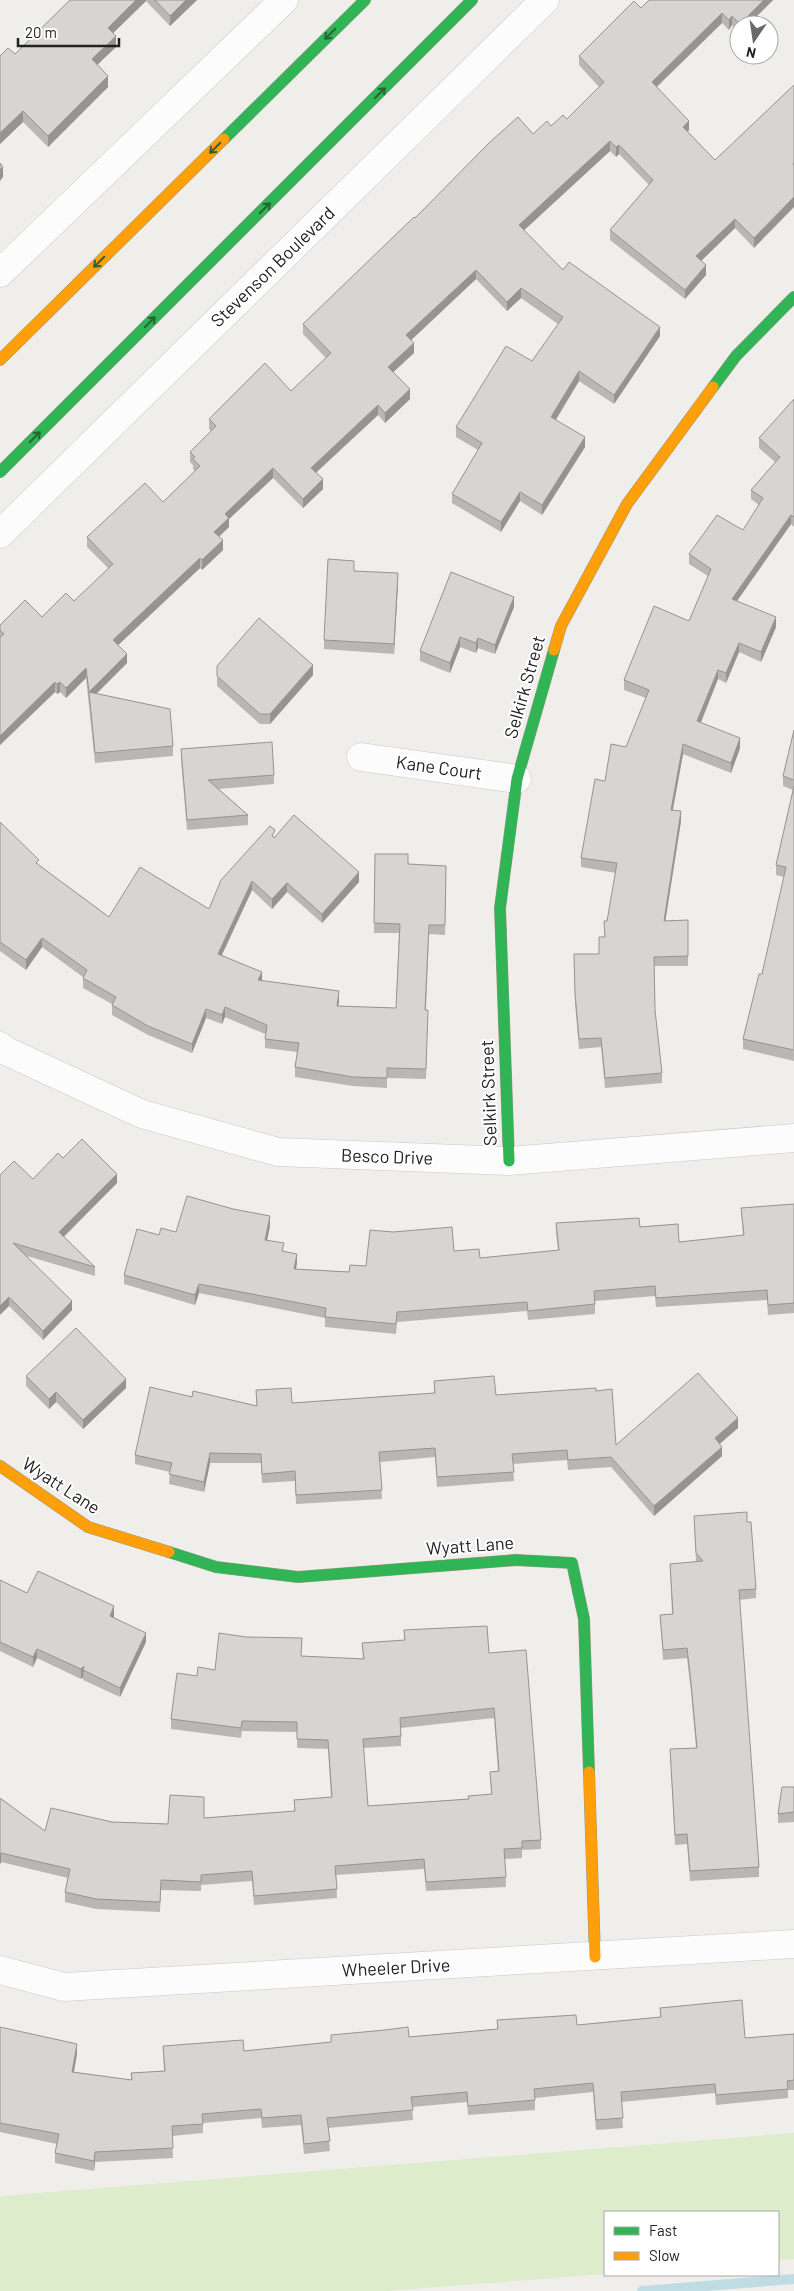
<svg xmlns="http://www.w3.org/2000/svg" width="794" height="2291" viewBox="0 0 794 2291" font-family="Barlow,sans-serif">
<rect width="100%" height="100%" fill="#f0eeeb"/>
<!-- grass -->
<path fill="#ddeccb" d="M 794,2133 L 794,2259 L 778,2260 L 778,2212 L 605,2212 L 605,2274 L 387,2291 L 0,2291 L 0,2196 Z"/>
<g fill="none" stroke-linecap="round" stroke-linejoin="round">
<!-- stream -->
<path stroke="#bfdbe3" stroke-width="10" d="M 642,2291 L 794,2279"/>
<!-- street casing -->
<g stroke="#c9c8c7" stroke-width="29">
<path id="street" d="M 0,273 L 284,0
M 0,534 L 545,0
M 361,757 L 517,779
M 0,1046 L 6,1051 L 142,1114 L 278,1152 L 509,1161 L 794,1138
M 0,1970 L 64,1987 L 794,1944"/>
</g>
<!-- fast casing -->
<g stroke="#999a82" stroke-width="12">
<path id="fast" d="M 224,139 L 365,0
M 713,387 L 736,356 L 794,297
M 0,472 L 472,0
M 509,1161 L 500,908 L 517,779 L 554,650
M 169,1552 L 216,1567 L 298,1577 L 516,1560 L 572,1563 L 584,1619 L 589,1772"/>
</g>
<!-- slow casing -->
<g stroke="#999a82" stroke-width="12">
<path id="slow" d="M 0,360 L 224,139
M 554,650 L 561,626 L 627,504 L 713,387
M 0,1466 L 88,1527 L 169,1552
M 589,1772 L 595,1957"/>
</g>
<!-- street -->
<use href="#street" stroke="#fdfcfc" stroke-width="28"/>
<!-- fast -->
<use href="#fast" stroke="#30b455" stroke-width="11"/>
<!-- slow -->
<use href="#slow" stroke="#ff9f0a" stroke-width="11"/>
</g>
<!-- wall -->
<path fill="#b9b6b5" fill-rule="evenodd" d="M 70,0 L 197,0 L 170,26 L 146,1 L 113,33 L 116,47 L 97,64 L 108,87 L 48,147 L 23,122 L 0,144 L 0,56 L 15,54 Z
M 649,0 L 773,0 L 748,25 L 739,25 L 739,33 L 732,25 L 729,30 L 722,23 L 657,87 L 689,130 L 688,132 L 715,160 L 794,85 L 754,248 L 735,228 L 701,261 L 706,275 L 685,299 L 610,240 L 610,230 L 649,185 L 619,154 L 616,157 L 610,151 L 524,230 L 563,270 L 660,336 L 614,404 L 579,381 L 556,420 L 585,447 L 542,515 L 520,501 L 501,532 L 452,503 L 452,494 L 478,450 L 456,437 L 456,427 L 532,361 L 558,324 L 521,298 L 507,311 L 476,279 L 411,340 L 414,353 L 393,372 L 410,399 L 385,423 L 378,415 L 316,473 L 323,489 L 303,508 L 273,478 L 229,519 L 229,527 L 219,537 L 223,550 L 202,570 L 200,568 L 118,645 L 127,663 L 96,694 L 173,746 L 173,756 L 95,763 L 86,678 L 66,698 L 60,692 L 57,694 L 55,692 L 0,745 L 0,625 L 42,617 L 74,601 L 109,569 L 87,547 L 87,537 L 163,502 L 195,471 L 193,469 L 193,465 L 190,462 L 190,452 L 211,431 L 209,429 L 209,419 L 291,391 L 326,358 L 303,334 L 303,324 L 415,218 L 533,134 L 567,119 L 599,87 L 579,65 L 579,56 L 641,8 Z
M 794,399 L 794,527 L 791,524 L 737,601 L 776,627 L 761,662 L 739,652 L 726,683 L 718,679 L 701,723 L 740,748 L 731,773 L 683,754 L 673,810 L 681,821 L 665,921 L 688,920 L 688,966 L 654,966 L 655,1010 L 662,1073 L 662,1083 L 605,1088 L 601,1047 L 579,1049 L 575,1003 L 574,954 L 599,954 L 604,937 L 616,873 L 581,867 L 581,858 L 605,781 L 626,747 L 646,698 L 624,690 L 624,680 L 689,621 L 708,576 L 689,564 L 689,554 L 743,530 L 759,505 L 751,499 L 751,490 L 775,462 L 759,448 L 759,438 Z
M 354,571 L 398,583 L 394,654 L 324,649 L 324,640 Z
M 514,607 L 495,654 L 478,648 L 476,653 L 460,647 L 450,673 L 420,661 L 420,651 Z
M 217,666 L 313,675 L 270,724 L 260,724 L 217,686 Z
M 794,730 L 794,1061 L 743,1049 L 743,1039 L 762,974 L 784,877 L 776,875 L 776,865 L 793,790 L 783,786 L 783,776 Z
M 181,749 L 274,775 L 274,784 L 219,789 L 248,815 L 248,825 L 187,830 L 181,759 Z
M 0,822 L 39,865 L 109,917 L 209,909 L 275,836 L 359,882 L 322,923 L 287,892 L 272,909 L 252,890 L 222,955 L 262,981 L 339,1001 L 338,1006 L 396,1008 L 399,933 L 374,933 L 375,854 L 408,864 L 446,866 L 445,935 L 429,934 L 426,1010 L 428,1010 L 426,1079 L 387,1078 L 387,1088 L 353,1086 L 295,1077 L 295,1067 L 297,1052 L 265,1048 L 265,1034 L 225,1017 L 222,1024 L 206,1018 L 192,1053 L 148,1035 L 112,1015 L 112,1004 L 83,988 L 83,977 L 42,947 L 26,970 L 0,951 Z
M 63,1158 L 117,1183 L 64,1237 L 95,1267 L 95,1276 L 27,1256 L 72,1310 L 43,1340 L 9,1306 L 0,1175 L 33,1179 Z
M 794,1204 L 794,1313 L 768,1315 L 767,1300 L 656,1307 L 655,1296 L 595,1301 L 595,1314 L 528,1320 L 527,1311 L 397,1322 L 396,1334 L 325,1327 L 325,1318 L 199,1293 L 195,1305 L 124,1284 L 124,1275 L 159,1235 L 176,1232 L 270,1226 L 267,1241 L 284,1251 L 297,1263 L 296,1269 L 349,1272 L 366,1266 L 454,1251 L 480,1258 L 558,1250 L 556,1232 L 556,1223 L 640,1227 L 679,1242 L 743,1236 L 741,1208 Z
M 26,1376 L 126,1388 L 83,1429 L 56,1402 L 49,1409 L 26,1386 Z
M 434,1381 L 496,1395 L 596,1391 L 616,1445 L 738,1428 L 719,1444 L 722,1456 L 654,1516 L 611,1467 L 568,1470 L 567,1460 L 513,1464 L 514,1481 L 437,1487 L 435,1457 L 380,1462 L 382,1499 L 296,1504 L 295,1481 L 262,1483 L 261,1463 L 210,1463 L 204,1492 L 169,1484 L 170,1472 L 135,1464 L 135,1455 L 192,1397 L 257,1406 L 256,1390 L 292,1403 L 434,1393 Z
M 694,1516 L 747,1522 L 756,1589 L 756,1598 L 739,1600 L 759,1867 L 759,1877 L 690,1881 L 687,1844 L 675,1845 L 670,1749 L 696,1748 L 691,1692 L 687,1658 L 663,1660 L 660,1615 L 672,1614 L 670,1564 L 696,1562 Z
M 0,1580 L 27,1593 L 114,1616 L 114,1617 L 146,1642 L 120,1697 L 83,1680 L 83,1677 L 81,1679 L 37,1658 L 33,1667 L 0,1651 Z
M 404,1630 L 489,1653 L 541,1840 L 541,1849 L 522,1850 L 522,1858 L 505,1859 L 506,1887 L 426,1891 L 424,1869 L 336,1875 L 337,1898 L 254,1905 L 252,1881 L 201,1885 L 201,1891 L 161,1890 L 160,1912 L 96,1909 L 65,1902 L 65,1892 L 68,1878 L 1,1862 L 0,1865 L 0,1798 L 45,1831 L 112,1822 L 168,1824 L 204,1818 L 294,1811 L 294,1800 L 331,1797 L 328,1749 L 297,1748 L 297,1732 L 242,1731 L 241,1738 L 171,1729 L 171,1719 L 197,1676 L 215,1670 L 302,1656 L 363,1659 L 362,1643 L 404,1640 ZM 494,1718 L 498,1771 L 490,1772 L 491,1794 L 468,1799 L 368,1806 L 363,1748 L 401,1746 L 401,1728 Z
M 794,1787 L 794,1822 L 778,1823 L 778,1814 Z
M 660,2008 L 745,2038 L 794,2034 L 794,2090 L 788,2090 L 788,2098 L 716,2105 L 715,2093 L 621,2102 L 623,2128 L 596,2130 L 593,2092 L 535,2098 L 535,2110 L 468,2115 L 467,2102 L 412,2107 L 413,2120 L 328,2128 L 330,2151 L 304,2154 L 301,2125 L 262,2128 L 261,2118 L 203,2123 L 203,2133 L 172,2136 L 173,2158 L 95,2162 L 94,2171 L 55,2163 L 55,2153 L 57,2144 L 0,2132 L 0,2027 L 77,2054 L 74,2072 L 131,2080 L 131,2073 L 164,2071 L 163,2046 L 244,2051 L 331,2042 L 331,2035 L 409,2037 L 497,2029 L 497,2020 L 577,2025 L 660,2017 Z"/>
<!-- shaded-wall -->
<path fill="#969493" d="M 136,0 L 146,0 L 146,1 L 108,38 L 108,28 Z
M 186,0 L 197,0 L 170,26 L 170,16 Z
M 764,0 L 773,0 L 748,25 L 740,25 L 740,24 Z
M 722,13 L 722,23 L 652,91 L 652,82 Z
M 732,16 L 732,25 L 729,30 L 729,20 Z
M 116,36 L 116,47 L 92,70 L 92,59 Z
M 108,76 L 108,87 L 48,147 L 48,136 Z
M 23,111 L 23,122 L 0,144 L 0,133 Z
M 689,121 L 689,130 L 683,137 L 683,127 Z
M 610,141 L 610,151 L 519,235 L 519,225 Z
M 619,145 L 619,154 L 616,157 L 616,147 Z
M 3,167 L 3,177 L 0,181 L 0,170 Z
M 794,197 L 794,207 L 754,248 L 754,238 Z
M 735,219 L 735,228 L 696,266 L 696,256 Z
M 706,265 L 706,275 L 685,299 L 685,290 Z
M 476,270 L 476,279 L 406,345 L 406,335 Z
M 521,288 L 521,298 L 507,311 L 507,302 Z
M 660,327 L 660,336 L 614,404 L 614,395 Z
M 414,343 L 414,353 L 388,377 L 388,367 Z
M 579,371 L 579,381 L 551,427 L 551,417 Z
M 410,389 L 410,399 L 385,423 L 385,413 Z
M 378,405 L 378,415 L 311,477 L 311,468 Z
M 585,437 L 585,447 L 542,515 L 542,505 Z
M 273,468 L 273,478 L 229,519 L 229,527 L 214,541 L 214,532 L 225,514 Z
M 323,479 L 323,489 L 303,508 L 303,499 Z
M 520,492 L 520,501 L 501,532 L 501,522 Z
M 791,515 L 791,524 L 732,608 L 732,599 Z
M 223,540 L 223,550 L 202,570 L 202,560 Z
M 200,558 L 200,568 L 113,650 L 113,640 Z
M 398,573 L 398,583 L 394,654 L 394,644 Z
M 514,597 L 514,607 L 495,654 L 495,645 Z
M 776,617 L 776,627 L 761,662 L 761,652 Z
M 460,637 L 460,647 L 450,673 L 450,663 Z
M 478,638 L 478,648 L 476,653 L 476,643 Z
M 739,643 L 739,652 L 726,683 L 726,673 Z
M 127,654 L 127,663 L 89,701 L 89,692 L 89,702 L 89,692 Z
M 313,665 L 313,675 L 270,724 L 270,714 Z
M 86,668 L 86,678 L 66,698 L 66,688 Z
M 718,670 L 718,679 L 697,731 L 697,721 Z
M 55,682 L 55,692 L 0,745 L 0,736 Z
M 60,682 L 60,692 L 57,694 L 57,684 Z
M 740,738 L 740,748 L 731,773 L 731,763 Z
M 683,744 L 683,754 L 671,819 L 671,810 Z
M 681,811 L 681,821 L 664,930 L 664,921 Z
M 359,872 L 359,882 L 322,923 L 322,914 Z
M 252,881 L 252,890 L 218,963 L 218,954 Z
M 287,883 L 287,892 L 272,909 L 272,899 Z
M 42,938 L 42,947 L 26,970 L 26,960 Z
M 262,972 L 262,981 L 258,980 Z
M 339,991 L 339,1001 L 337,1016 L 337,1006 Z
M 225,1007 L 225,1017 L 222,1024 L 222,1015 Z
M 206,1009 L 206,1018 L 192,1053 L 192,1044 Z
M 117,1174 L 117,1183 L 59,1241 L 59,1232 Z
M 270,1216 L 270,1226 L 265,1250 L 265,1240 Z
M 297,1254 L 297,1263 L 294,1279 L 294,1269 Z
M 199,1284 L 199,1293 L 195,1305 L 195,1295 Z
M 9,1297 L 9,1306 L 0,1315 L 0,1306 Z
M 72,1301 L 72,1310 L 43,1340 L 43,1331 Z
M 126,1379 L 126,1388 L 83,1429 L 83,1420 Z
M 56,1392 L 56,1402 L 49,1409 L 49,1399 Z
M 738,1418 L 738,1428 L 715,1448 L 715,1438 Z
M 722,1447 L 722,1456 L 654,1516 L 654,1506 Z
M 210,1453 L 210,1463 L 204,1492 L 204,1482 Z
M 114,1606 L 114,1616 L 110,1625 L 110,1616 Z
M 146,1633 L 146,1642 L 120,1697 L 120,1688 Z
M 37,1649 L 37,1658 L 33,1667 L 33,1657 Z
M 84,1666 L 83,1677 L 81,1679 L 81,1669 Z
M 1,1853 L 1,1862 L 0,1865 L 0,1855 Z
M 77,2044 L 77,2054 L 72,2082 L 72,2072 Z
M 95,2152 L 95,2162 L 94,2171 L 94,2161 Z"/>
<!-- building -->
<path fill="#d7d4d2" stroke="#969493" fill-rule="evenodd" d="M 70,0 L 136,0 L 108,28 L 116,36 L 92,59 L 108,76 L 48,136 L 23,111 L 0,133 L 0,56 L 8,48 L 15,54 Z
M 155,0 L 186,0 L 170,16 Z
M 649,0 L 764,0 L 740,24 L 732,16 L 729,20 L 722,13 L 652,82 L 689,121 L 683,127 L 715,160 L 794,85 L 794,162 L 793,164 L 794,165 L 794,197 L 754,238 L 735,219 L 696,256 L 706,265 L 685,290 L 610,230 L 653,180 L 619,145 L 616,147 L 610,141 L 519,225 L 563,270 L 569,262 L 660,327 L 614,395 L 579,371 L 551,417 L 585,437 L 542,505 L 520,492 L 501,522 L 452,494 L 482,443 L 456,427 L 506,346 L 532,361 L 563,317 L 521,288 L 507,302 L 476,270 L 406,335 L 414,343 L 388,367 L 410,389 L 385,413 L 378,405 L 311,468 L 323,479 L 303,499 L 273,468 L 225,514 L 229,518 L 214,532 L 223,540 L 202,560 L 200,558 L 113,640 L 127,654 L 89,692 L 86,668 L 66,688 L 60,682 L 57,684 L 55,682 L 0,736 L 0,637 L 4,634 L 0,630 L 0,625 L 25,600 L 42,617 L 66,593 L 74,601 L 113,564 L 87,537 L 145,483 L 163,502 L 200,466 L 193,459 L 195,457 L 190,452 L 216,426 L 209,419 L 265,363 L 291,391 L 331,353 L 303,324 L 414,217 L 415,218 L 490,142 L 518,117 L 533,134 L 547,121 L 551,126 L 563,115 L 567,119 L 604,82 L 579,56 L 634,1 L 641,8 Z
M 0,163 L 3,167 L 0,170 Z
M 794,399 L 794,517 L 791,515 L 732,599 L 776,617 L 761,652 L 739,643 L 726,673 L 718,670 L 697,721 L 740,738 L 731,763 L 683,744 L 671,810 L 681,811 L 664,921 L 688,920 L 688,956 L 654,957 L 655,1010 L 662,1073 L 605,1078 L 601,1038 L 579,1039 L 575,993 L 574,954 L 599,954 L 599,937 L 605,937 L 604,921 L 607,921 L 617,863 L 581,858 L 595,779 L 605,781 L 611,744 L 626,747 L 649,690 L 624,680 L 654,606 L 689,621 L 711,569 L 689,554 L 717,515 L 743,530 L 763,498 L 751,490 L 780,457 L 759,438 Z
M 328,559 L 354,561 L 354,571 L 398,573 L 394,644 L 324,640 Z
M 451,572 L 514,597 L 495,645 L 478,638 L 476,643 L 460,637 L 450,663 L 420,651 Z
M 259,618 L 313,665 L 270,714 L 260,714 L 217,676 L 217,666 Z
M 89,692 L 170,709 L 173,746 L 95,753 Z
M 794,730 L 794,780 L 783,776 Z
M 272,742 L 274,775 L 208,780 L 248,815 L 187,820 L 181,749 Z
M 794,786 L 794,1050 L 743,1039 L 759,974 L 762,974 L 786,867 L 776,865 Z
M 294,815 L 359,872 L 322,914 L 287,883 L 272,899 L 252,881 L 218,954 L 262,972 L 258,980 L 339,991 L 337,1006 L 396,1008 L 400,924 L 374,923 L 375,854 L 408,854 L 408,864 L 446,866 L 445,925 L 429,925 L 425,1010 L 428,1010 L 426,1069 L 387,1068 L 387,1078 L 353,1077 L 295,1067 L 299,1043 L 265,1039 L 267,1025 L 225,1007 L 222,1015 L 206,1009 L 192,1044 L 148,1026 L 112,1005 L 116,997 L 83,978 L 87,970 L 42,938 L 26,960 L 0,942 L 0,822 L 39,860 L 36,863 L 109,917 L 140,867 L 209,909 L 221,880 L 270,826 L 275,830 L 272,836 L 274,838 Z
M 82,1139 L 117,1174 L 59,1232 L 95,1267 L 13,1243 L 72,1301 L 43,1331 L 9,1297 L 0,1306 L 0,1175 L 14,1161 L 33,1179 L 58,1153 L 63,1158 Z
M 187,1196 L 233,1209 L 270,1216 L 265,1240 L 284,1243 L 282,1251 L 297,1254 L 294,1269 L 349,1272 L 350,1265 L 366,1266 L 370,1230 L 393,1232 L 452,1227 L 454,1251 L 479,1249 L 480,1258 L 559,1250 L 556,1223 L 639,1218 L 640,1227 L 678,1224 L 679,1242 L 744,1235 L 741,1208 L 794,1204 L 794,1303 L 768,1305 L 767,1290 L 656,1298 L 655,1286 L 594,1291 L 595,1304 L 528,1311 L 527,1302 L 397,1312 L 396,1324 L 325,1317 L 326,1308 L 199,1284 L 195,1295 L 124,1275 L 137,1229 L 159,1235 L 161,1228 L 176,1232 Z
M 76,1328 L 126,1379 L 83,1420 L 56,1392 L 49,1399 L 26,1376 Z
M 698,1373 L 738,1418 L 715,1438 L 722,1447 L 654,1506 L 611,1457 L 568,1460 L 567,1450 L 512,1454 L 514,1472 L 437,1477 L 435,1448 L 379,1452 L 382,1490 L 296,1495 L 295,1471 L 262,1474 L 261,1454 L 210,1453 L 204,1482 L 169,1474 L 172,1463 L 135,1455 L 150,1387 L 192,1397 L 193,1391 L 257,1406 L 256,1390 L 291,1388 L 292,1403 L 435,1393 L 434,1381 L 494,1376 L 496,1395 L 596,1388 L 596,1391 L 612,1389 L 616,1445 Z
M 747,1512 L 747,1522 L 751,1522 L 756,1589 L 739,1590 L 759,1867 L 690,1871 L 687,1834 L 675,1835 L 670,1749 L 697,1748 L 691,1683 L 687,1648 L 663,1650 L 660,1615 L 673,1614 L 670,1564 L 703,1561 L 696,1553 L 694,1516 Z
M 38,1571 L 114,1606 L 110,1616 L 146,1633 L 120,1688 L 83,1670 L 84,1666 L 81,1669 L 37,1649 L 33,1657 L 0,1642 L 0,1580 L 27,1593 Z
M 487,1626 L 489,1653 L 526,1650 L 541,1840 L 522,1841 L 522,1848 L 504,1849 L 506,1877 L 426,1882 L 424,1859 L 335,1866 L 337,1889 L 254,1896 L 252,1871 L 201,1875 L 201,1882 L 161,1880 L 160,1902 L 96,1899 L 65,1892 L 70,1869 L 1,1853 L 0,1855 L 0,1798 L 45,1831 L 51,1808 L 112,1822 L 168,1824 L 170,1795 L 204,1797 L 204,1818 L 295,1811 L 294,1800 L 332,1797 L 328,1740 L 297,1739 L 297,1722 L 242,1721 L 241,1728 L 171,1719 L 177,1673 L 197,1676 L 198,1667 L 215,1670 L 219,1633 L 246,1637 L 302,1638 L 301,1656 L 364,1659 L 362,1643 L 405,1640 L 404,1630 ZM 494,1708 L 499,1771 L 490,1772 L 492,1794 L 468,1796 L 469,1799 L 368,1806 L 363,1739 L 401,1736 L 400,1718 Z
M 782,1787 L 794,1787 L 794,1812 L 778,1814 Z
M 742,2000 L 745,2038 L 794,2034 L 794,2080 L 787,2081 L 788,2089 L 716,2095 L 715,2084 L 621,2092 L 623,2118 L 596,2120 L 593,2083 L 534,2089 L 535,2100 L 468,2106 L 467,2092 L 411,2097 L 413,2110 L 327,2118 L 330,2141 L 304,2144 L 301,2115 L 262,2118 L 261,2109 L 202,2114 L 203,2124 L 172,2126 L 173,2148 L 95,2152 L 94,2161 L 55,2153 L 59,2134 L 0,2123 L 0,2027 L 77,2044 L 72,2072 L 132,2080 L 131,2073 L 165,2071 L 163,2046 L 243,2040 L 244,2051 L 331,2042 L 331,2035 L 385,2030 L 408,2027 L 409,2037 L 498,2029 L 497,2020 L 576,2015 L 577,2025 L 661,2017 L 660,2008 Z"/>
<!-- one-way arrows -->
<defs><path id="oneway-shaft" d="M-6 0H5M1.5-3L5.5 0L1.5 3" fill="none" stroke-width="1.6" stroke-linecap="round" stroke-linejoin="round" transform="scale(1.25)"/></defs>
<g stroke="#286439">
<use href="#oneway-shaft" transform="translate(330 34) rotate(135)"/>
<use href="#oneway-shaft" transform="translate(380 93) rotate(-45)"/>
<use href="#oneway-shaft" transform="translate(215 148) rotate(135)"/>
<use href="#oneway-shaft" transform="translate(265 208) rotate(-45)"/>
<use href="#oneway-shaft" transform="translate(99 262) rotate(135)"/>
<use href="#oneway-shaft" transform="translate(150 322) rotate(-45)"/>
<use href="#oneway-shaft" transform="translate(35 437) rotate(-45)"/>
</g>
<g text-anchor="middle" stroke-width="4" stroke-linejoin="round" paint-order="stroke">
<!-- street labels -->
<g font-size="18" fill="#222" stroke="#fff">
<text transform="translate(273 267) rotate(-44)" y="6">Stevenson Boulevard</text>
<text transform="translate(525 687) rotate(-74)" y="6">Selkirk Street</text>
<text transform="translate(439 768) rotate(8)" y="6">Kane Court</text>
<text transform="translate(489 1093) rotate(-92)" y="6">Selkirk Street</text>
<text transform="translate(387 1157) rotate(2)" y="6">Besco Drive</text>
<text transform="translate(61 1486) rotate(33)" y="6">Wyatt Lane</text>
<text transform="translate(470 1546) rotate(-4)" y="6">Wyatt Lane</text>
<text transform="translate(396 1968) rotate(-3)" y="6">Wheeler Drive</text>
</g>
</g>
<!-- legend -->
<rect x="604" y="2211" width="175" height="65" fill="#ffffff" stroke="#a7a7a7"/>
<rect x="614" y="2227" width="25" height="8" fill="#30b455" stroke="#a7a7a7"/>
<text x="649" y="2236" font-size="15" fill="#222222">Fast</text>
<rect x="614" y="2252" width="25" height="8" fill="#ff9f0a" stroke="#a7a7a7"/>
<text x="649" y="2261" font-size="15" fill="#222222">Slow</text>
<!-- north arrow -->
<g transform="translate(754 40) rotate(193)"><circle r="24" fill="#ffffff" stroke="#a7a7a7"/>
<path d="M0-4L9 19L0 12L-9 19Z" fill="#6a6968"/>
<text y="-8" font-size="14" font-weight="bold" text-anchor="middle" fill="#222222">N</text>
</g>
<!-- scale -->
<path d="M18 38v8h101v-8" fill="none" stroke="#222222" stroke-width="2.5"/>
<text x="25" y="38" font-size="15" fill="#222222" stroke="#ffffff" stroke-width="4" paint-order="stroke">20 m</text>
</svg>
